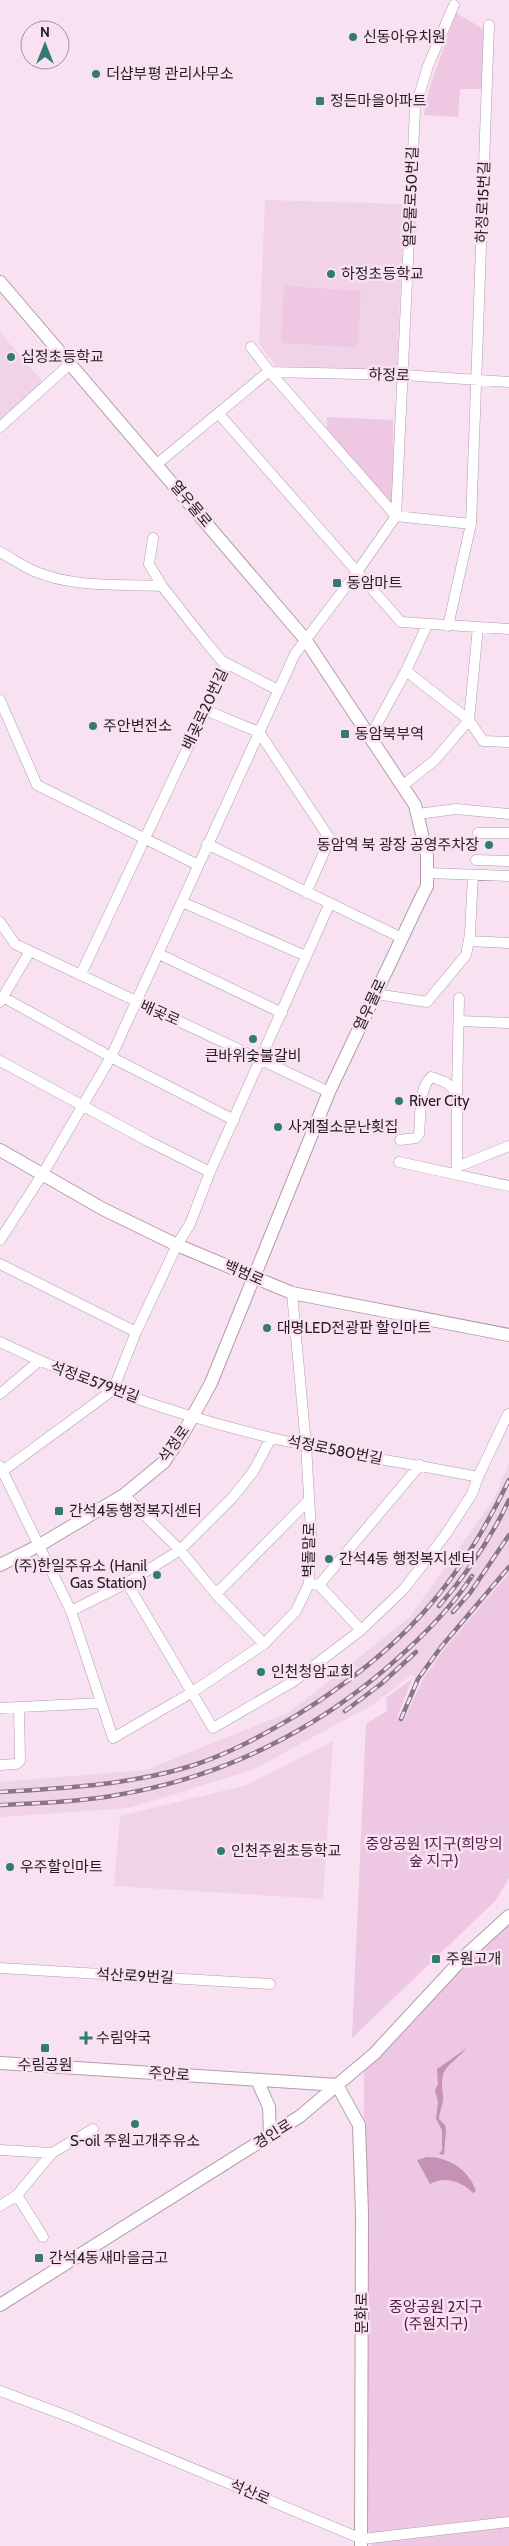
<svg xmlns="http://www.w3.org/2000/svg" width="509" height="2546" viewBox="0 0 509 2546" font-family="Cabin,'Noto Sans KR',sans-serif">
<rect width="100%" height="100%" fill="#f8e1f1"/>
<!-- built -->
<path fill="#f1d3e8" d="M 265,200 L 404,204 L 397,370 L 276,366 L 259,344 Z
M 0,332 L 43,382 L 0,419 Z
M 509,1463 L 509,1570 L 449,1641 L 420,1680 L 411,1675 L 374,1704 L 252,1770 L 129,1808 L 0,1817 L 0,1782 L 146,1770 L 288,1713 L 409,1618 L 494,1499 Z
M 333,1741 L 323,1899 L 114,1886 L 120,1816 L 247,1785 Z"/>
<!-- green -->
<path fill="#eec7e3" d="M 456,13 L 487,31 L 484,89 L 460,89 L 458,117 L 424,115 L 430,86 Z
M 284,286 L 361,291 L 358,344 L 353,347 L 281,343 Z
M 327,417 L 393,420 L 393,506 L 327,430 Z
M 509,1573 L 509,1878 L 495,1901 L 352,2038 L 366,1724 L 387,1711 L 386,1698 L 412,1679 L 397,1718 L 404,1719 L 423,1679 L 446,1647 Z
M 509,1918 L 509,2546 L 371,2546 L 378,2537 L 362,2527 L 364,2062 Z"/>
<!-- water -->
<path fill="#c392b5" d="M 467,2048 C 448,2069 439,2065 443,2096 C 444,2104 439,2112 439,2119 L 445,2125 L 446,2131 L 444,2155 L 439,2154 L 442,2150 L 442,2130 L 436,2119 L 438,2102 L 435,2090 L 438,2084 L 437,2069 Z
M 427,2157 C 449,2157 469,2170 476,2191 L 473,2193 C 461,2181 445,2176 430,2184 L 417,2160 Z"/>
<g fill="none" stroke-linecap="round" stroke-linejoin="round">
<!-- minor casing -->
<g stroke="#b29cab" stroke-width="11">
<path id="minor" d="M 251,347 L 270,372 L 396,516 L 471,524
M 270,372 L 404,375 L 509,382
M 219,414 L 401,622 L 509,629
M 0,427 L 71,363
M 157,464 L 268,372
M 153,538 L 149,564 L 162,586 L 206,642 L 222,661 L 278,690
M 0,552 C 11,558 23,566 34,571 C 73,588 120,584 162,586
M 448,626 L 471,524 L 489,25
M 406,671 L 469,720 L 483,741 L 509,742
M 0,700 L 37,785 L 198,865
M 205,710 L 259,732 L 330,839 L 306,893
M 371,735 L 406,671 L 427,625
M 402,786 L 435,760 L 469,720 L 478,627
M 418,814 L 456,809 L 509,814
M 478,833 L 509,833
M 207,844 L 402,938
M 476,860 L 509,861
M 428,873 L 509,876
M 182,902 L 306,956
M 0,922 L 15,944 L 329,1092
M 469,941 L 509,943
M 159,954 L 282,1013
M 81,974 L 227,664
M 376,994 L 427,1002 L 466,955 L 470,934 L 473,875
M 3,997 L 111,1057 L 234,1120
M 0,1002 L 30,951
M 459,1021 L 509,1023
M 0,1061 L 148,1141 L 210,1172
M 457,1095 L 459,998
M 400,1140 L 416,1138 L 419,1134 C 421,1116 418,1090 431,1077 C 444,1081 451,1083 457,1096 L 457,1167
M 399,1162 L 509,1186
M 456,1171 L 457,1167 L 509,1146
M 0,1240 L 42,1175 L 111,1057 L 295,654 L 357,572 L 396,516 L 415,109 L 428,66 L 454,5
M 0,1264 L 136,1332
M 0,1342 C 86,1384 179,1416 272,1438 C 340,1454 409,1463 478,1477
M 0,1394 L 39,1361
M 0,1466 L 71,1611 L 113,1738 L 191,1693 L 264,1644 L 296,1611 L 309,1584 L 311,1531 L 306,1445 L 292,1293
M 0,1473 L 113,1390 L 136,1332 L 177,1245 L 190,1224 L 210,1172 L 329,905
M 124,1495 L 180,1550 L 216,1594 L 264,1644
M 127,1583 L 213,1728 L 294,1681 L 361,1630 L 404,1589 L 446,1534 L 472,1494 L 478,1477 L 508,1414
M 309,1584 L 319,1585 L 420,1465
M 319,1585 L 361,1630
M 216,1594 L 309,1500
M 71,1611 L 127,1583 L 180,1550 L 232,1498 L 253,1472 L 271,1438
M 0,1708 L 101,1703
M 0,1765 L 16,1764 L 20,1761 L 19,1707
M 0,1968 L 270,1984
M 0,2150 L 52,2153
M 0,2206 L 17,2195
M 43,2237 L 17,2195 L 52,2153 L 93,2129
M 0,2391 L 67,2416 L 362,2539 L 509,2522"/>
</g>
<!-- major casing -->
<g stroke="#b29cab" stroke-width="14">
<path id="major" d="M 0,282 L 305,639 L 415,805 L 427,855 L 427,886 L 420,900 L 329,1092 L 211,1383 L 183,1434 L 164,1462 L 124,1495 L 38,1546 L 0,1565
M 0,1150 L 103,1209 L 177,1245 L 292,1293 L 509,1335
M 0,2063 L 337,2085
M 257,2080 L 269,2107 L 270,2136
M 337,2085 L 359,2125 L 362,2214 L 361,2546
M 0,2305 L 299,2117 L 374,2054 L 465,1956 L 509,1916"/>
</g>
<!-- minor -->
<use href="#minor" stroke="#fff" stroke-width="10"/>
<!-- major -->
<use href="#major" stroke="#fff" stroke-width="12"/>
<!-- rail casing -->
<g stroke="#867782" stroke-width="4.5">
<path id="rail" d="M 439,1606 C 466,1575 491,1538 509,1500
M 453,1612 L 470,1593 L 509,1535
M 345,1711 L 381,1684 L 416,1652
M 401,1719 L 418,1679 L 441,1647 L 509,1567
M 0,1792 C 64,1788 130,1785 191,1766 C 229,1754 263,1735 297,1715 C 399,1652 457,1588 509,1480
M 0,1805 C 39,1803 78,1802 117,1795 C 219,1778 312,1733 390,1665 C 420,1639 450,1610 472,1576"/>
</g>
<!-- rail -->
<use href="#rail" stroke="#f8e1f1" stroke-width="2.5" stroke-dasharray="8" stroke-linecap="butt"/>
</g>
<!-- markers -->
<g fill="#327a73" stroke="#f8e1f1" stroke-width="2">
<circle cx="353" cy="37" r="5"/>
<circle cx="96" cy="74" r="5"/>
<rect x="315" y="96" width="10" height="10" rx="2.5"/>
<circle cx="331" cy="274" r="5"/>
<circle cx="11" cy="357" r="5"/>
<rect x="332" y="578" width="10" height="10" rx="2.5"/>
<circle cx="93" cy="726" r="5"/>
<rect x="340" y="729" width="10" height="10" rx="2.5"/>
<circle cx="489" cy="845" r="5"/>
<circle cx="253" cy="1039" r="5"/>
<circle cx="399" cy="1101" r="5"/>
<circle cx="278" cy="1127" r="5"/>
<circle cx="267" cy="1328" r="5"/>
<rect x="54" y="1506" width="10" height="10" rx="2.5"/>
<circle cx="329" cy="1559" r="5"/>
<circle cx="157" cy="1575" r="5"/>
<circle cx="261" cy="1672" r="5"/>
<circle cx="221" cy="1851" r="5"/>
<circle cx="10" cy="1867" r="5"/>
<rect x="431" y="1954" width="10" height="10" rx="2.5"/>
<path d="M83.5 2030.5h5v5h5v5h-5v5h-5v-5h-5v-5h5z"/>
<rect x="40" y="2043" width="10" height="10" rx="2.5"/>
<circle cx="135" cy="2124" r="5"/>
<rect x="34" y="2253" width="10" height="10" rx="2.5"/>
</g>
<g text-anchor="middle" stroke-width="5" stroke-linejoin="round" paint-order="stroke">
<!-- poi labels -->
<g font-size="15" fill="#261d23" stroke="#f8e1f1" text-anchor="start">
<text x="363" y="42">신동아유치원</text>
<text x="106" y="79">더샵부평 관리사무소</text>
<text x="330" y="106">정든마을아파트</text>
<text x="341" y="279">하정초등학교</text>
<text x="21" y="362">십정초등학교</text>
<text x="347" y="588">동암마트</text>
<text x="103" y="731">주안변전소</text>
<text x="355" y="739">동암북부역</text>
<text x="479" y="850" text-anchor="end">동암역 북 광장 공영주차장</text>
<text x="253" y="1061" text-anchor="middle">큰바위숯불갈비</text>
<text x="409" y="1106">River City</text>
<text x="288" y="1132">사계절소문난횟집</text>
<text x="277" y="1333">대명LED전광판 할인마트</text>
<text x="69" y="1516">간석4동행정복지센터</text>
<text x="339" y="1564">간석4동 행정복지센터</text>
<text x="147" y="1571" text-anchor="end">(주)한일주유소 (Hanil<tspan x="147" dy="17">Gas Station)</tspan></text>
<text x="271" y="1677">인천청암교회</text>
<text x="231" y="1856">인천주원초등학교</text>
<text x="20" y="1872">우주할인마트</text>
<text x="446" y="1964">주원고개</text>
<text x="96" y="2043">수림약국</text>
<text x="45" y="2070" text-anchor="middle">수림공원</text>
<text x="135" y="2146" text-anchor="middle">S-oil 주원고개주유소</text>
<text x="49" y="2263">간석4동새마을금고</text>
</g>
<!-- street labels -->
<g font-size="15" fill="#261d23" stroke="#f8e1f1">
<text transform="translate(411 197) rotate(-88)" y="5">열우물로50번길</text>
<text transform="translate(483 202) rotate(-88)" y="5">하정로15번길</text>
<text transform="translate(389 375) rotate(2)" y="5">하정로</text>
<text transform="translate(191 504) rotate(50)" y="5">열우물로</text>
<text transform="translate(205 709) rotate(-65)" y="5">배곶로20번길</text>
<text transform="translate(370 1005) rotate(-65)" y="5">열우물로</text>
<text transform="translate(160 1013) rotate(24)" y="5">배곶로</text>
<text transform="translate(244 1273) rotate(23)" y="5">백범로</text>
<text transform="translate(95 1382) rotate(20)" y="5">석정로579번길</text>
<text transform="translate(174 1444) rotate(-55)" y="5">석정로</text>
<text transform="translate(335 1450) rotate(11)" y="5">석정로580번길</text>
<text transform="translate(309 1550) rotate(-89)" y="5">벽돌말로</text>
<text transform="translate(135 1976) rotate(3)" y="5">석산로9번길</text>
<text transform="translate(169 2074) rotate(4)" y="5">주안로</text>
<text transform="translate(273 2134) rotate(-32)" y="5">경인로</text>
<text transform="translate(362 2313) rotate(-90)" y="5">문화로</text>
<text transform="translate(250 2492) rotate(23)" y="5">석산로</text>
</g>
<!-- park labels -->
<g font-size="15" fill="#531947" stroke="#f8e1f1">
<text x="434" y="1849">중앙공원 1지구(희망의<tspan x="434" dy="17">숲 지구)</tspan></text>
<text x="436" y="2312">중앙공원 2지구<tspan x="436" dy="17">(주원지구)</tspan></text>
</g>
</g>
<!-- north arrow -->
<g transform="translate(45 45)"><circle r="24" fill="#f8e1f1" stroke="#a4939f"/>
<path d="M0-4L9 19L0 12L-9 19Z" fill="#327a73"/>
<text y="-8" font-size="14" font-weight="bold" text-anchor="middle" fill="#261d23">N</text>
</g>
</svg>
